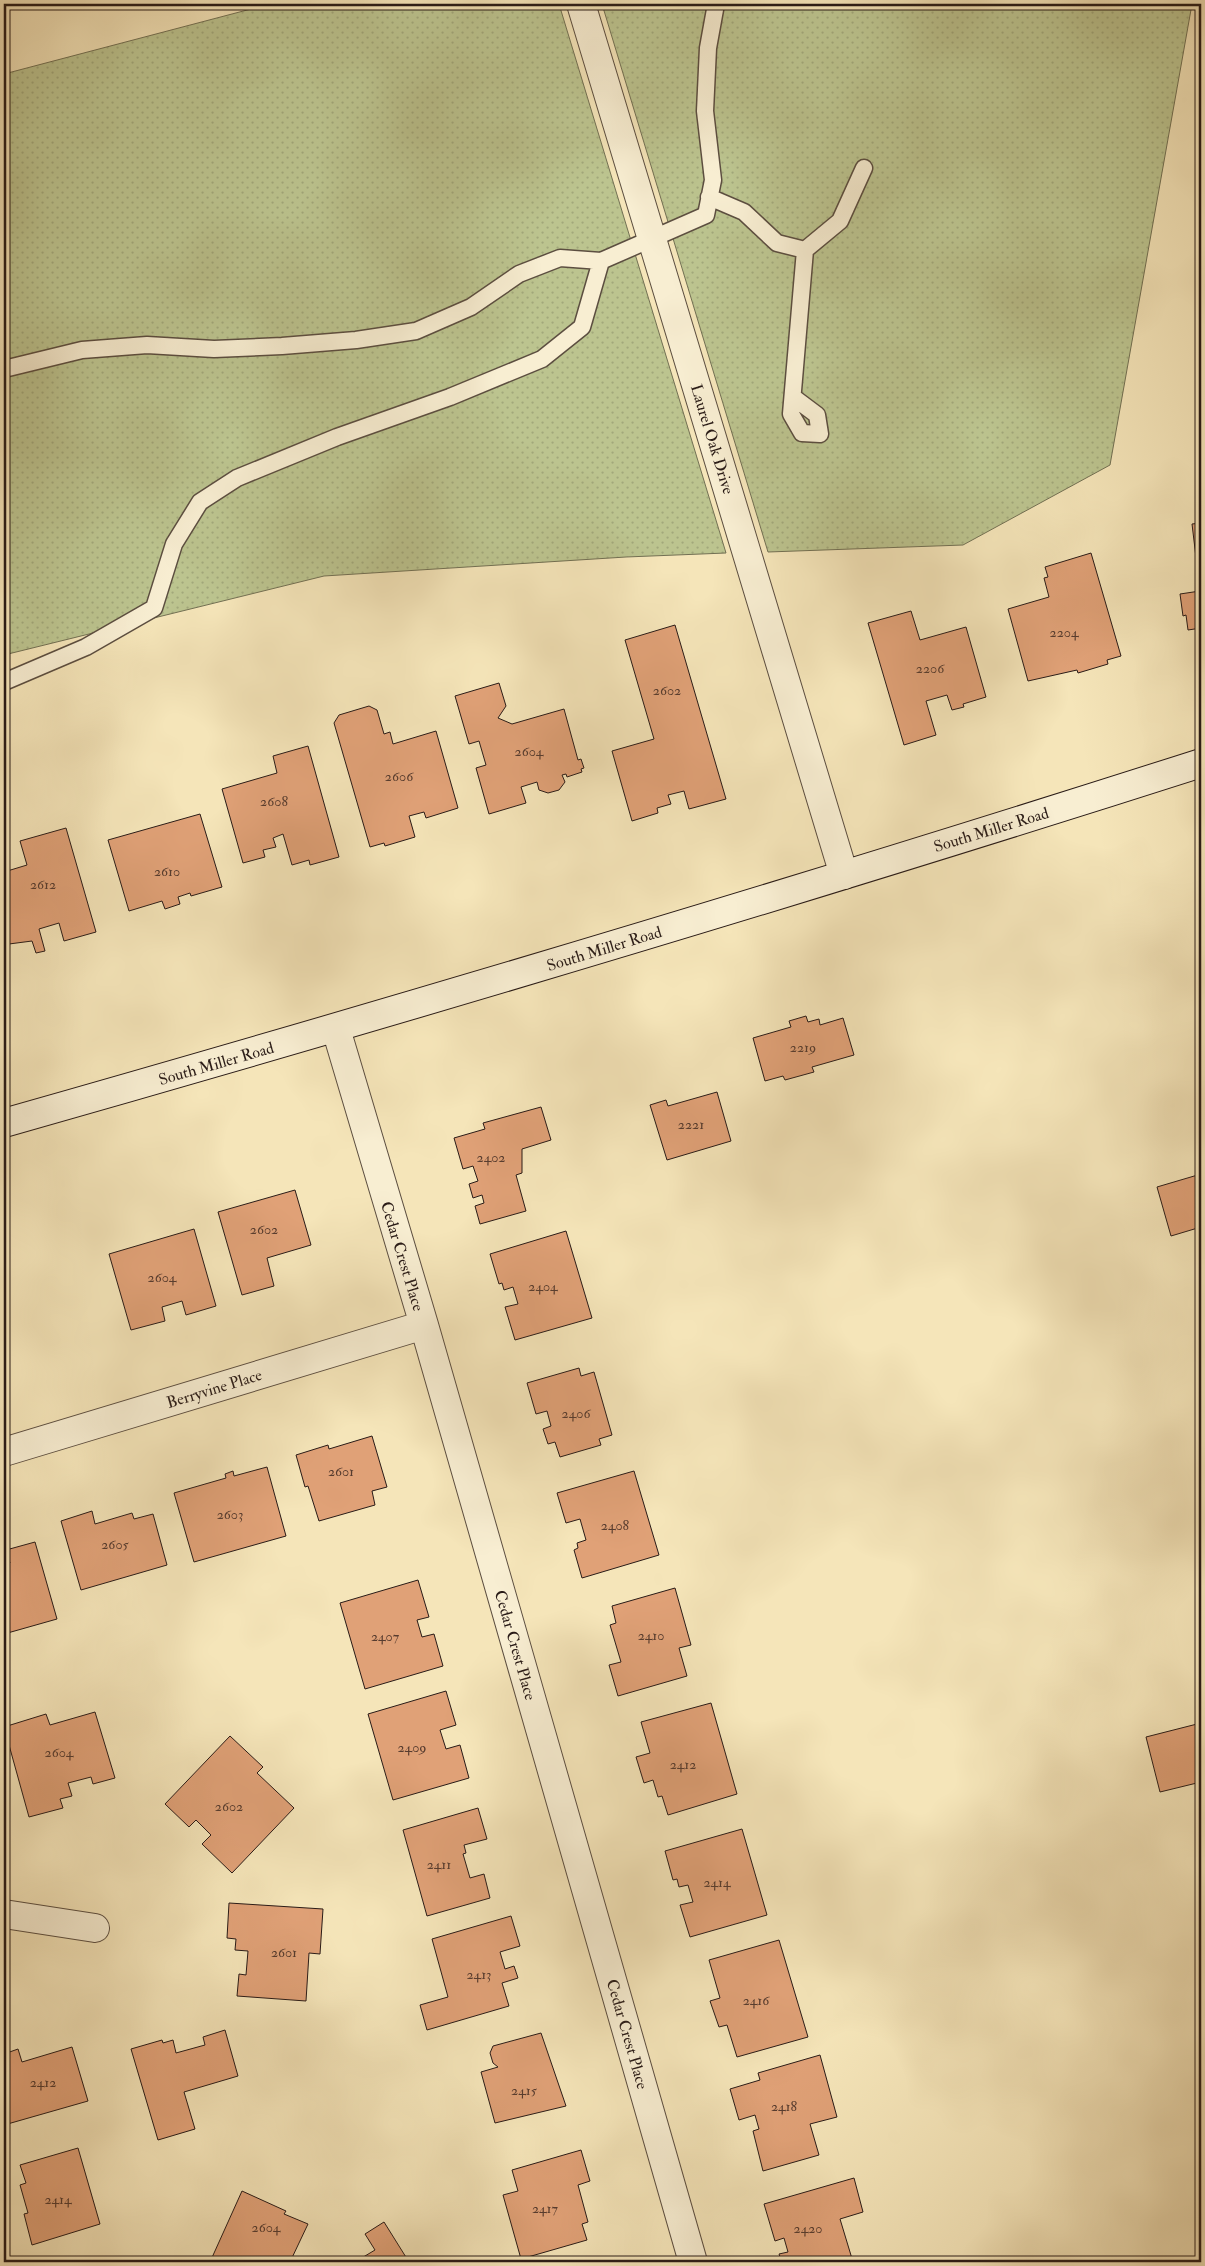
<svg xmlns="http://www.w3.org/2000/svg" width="1205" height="2266" viewBox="0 0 1205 2266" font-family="'IM FELL Double Pica',serif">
<defs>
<pattern id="grass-dots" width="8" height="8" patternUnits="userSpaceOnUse" patternTransform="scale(1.25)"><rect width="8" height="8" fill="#bcc48f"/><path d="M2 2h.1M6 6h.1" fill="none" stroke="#a2a87b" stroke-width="1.8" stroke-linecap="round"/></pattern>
</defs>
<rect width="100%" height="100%" fill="#f5e5b9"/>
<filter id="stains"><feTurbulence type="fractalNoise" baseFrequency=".004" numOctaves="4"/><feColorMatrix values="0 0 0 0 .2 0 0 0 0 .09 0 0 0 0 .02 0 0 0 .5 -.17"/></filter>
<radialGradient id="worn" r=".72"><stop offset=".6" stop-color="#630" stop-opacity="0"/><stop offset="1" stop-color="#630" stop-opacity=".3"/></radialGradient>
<!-- grass -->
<path fill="url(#grass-dots)" stroke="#727053" d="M 270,4 L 559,4 L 726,553 L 626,557 L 324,576 L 4,655 L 4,74 Z
M 602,4 L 1192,4 L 1110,465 L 963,545 L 768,552 Z"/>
<!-- building -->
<path fill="#e0a177" stroke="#291b17" d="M 1201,523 L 1201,628 L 1188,630 L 1186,615 L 1183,616 L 1180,594 L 1200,591 L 1192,524 Z
M 1091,553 L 1121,656 L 1107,660 L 1108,664 L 1078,673 L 1077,670 L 1028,681 L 1008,609 L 1049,597 L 1044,578 L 1048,577 L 1045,567 Z
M 911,611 L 920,640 L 966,627 L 986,697 L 963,704 L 964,707 L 952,710 L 947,695 L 926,701 L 936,735 L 904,745 L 868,623 Z
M 675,625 L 726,799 L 689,809 L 684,791 L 668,795 L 671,804 L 657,808 L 658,813 L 632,821 L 612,751 L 654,739 L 625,640 Z
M 499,683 L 506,706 L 498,718 L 512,724 L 564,709 L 578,760 L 581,759 L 584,768 L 581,769 L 582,772 L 567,777 L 566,774 L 562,775 L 565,782 L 559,790 L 548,793 L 539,790 L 537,782 L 521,787 L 526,803 L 489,814 L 476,768 L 486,765 L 479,741 L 469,744 L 455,696 Z
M 369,706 L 377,710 L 384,734 L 390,732 L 393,744 L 436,731 L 458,808 L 426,818 L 424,812 L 409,816 L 415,837 L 385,846 L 384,843 L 370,847 L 334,723 L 339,715 Z
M 308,746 L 339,857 L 310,865 L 309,860 L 292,865 L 283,834 L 273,838 L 276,847 L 263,850 L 265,857 L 243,863 L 222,789 L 277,773 L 273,756 Z
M 200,814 L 222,887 L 191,896 L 190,893 L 178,897 L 180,904 L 165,909 L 162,901 L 129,911 L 108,840 Z
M 66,828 L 96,932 L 64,941 L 59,923 L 39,929 L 45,951 L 36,953 L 32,941 L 9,944 L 4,928 L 4,872 L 27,865 L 20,841 Z
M 806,1016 L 808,1022 L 819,1019 L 820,1025 L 843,1018 L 854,1055 L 812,1067 L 814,1072 L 785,1080 L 783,1076 L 765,1081 L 753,1038 L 791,1027 L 789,1021 Z
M 717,1092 L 731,1141 L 667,1160 L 650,1105 L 666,1100 L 668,1106 Z
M 541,1107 L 551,1140 L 522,1149 L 522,1173 L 516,1175 L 526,1211 L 480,1224 L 475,1206 L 484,1203 L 482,1195 L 473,1198 L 469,1184 L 478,1181 L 473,1166 L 463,1169 L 454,1138 L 485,1129 L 483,1123 Z
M 1201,1174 L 1201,1227 L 1171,1236 L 1157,1187 Z
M 295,1190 L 311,1245 L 267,1258 L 274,1286 L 242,1295 L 218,1212 Z
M 194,1229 L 216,1306 L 186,1315 L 182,1301 L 162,1307 L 165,1321 L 131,1330 L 109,1254 Z
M 566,1231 L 592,1318 L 515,1340 L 505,1307 L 518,1304 L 513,1287 L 504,1290 L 502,1283 L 499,1284 L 490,1254 Z
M 579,1368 L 581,1376 L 594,1372 L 612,1435 L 599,1439 L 601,1445 L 560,1457 L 555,1442 L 548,1444 L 543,1429 L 551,1426 L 547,1411 L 536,1414 L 527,1383 Z
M 372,1436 L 387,1487 L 372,1491 L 375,1505 L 319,1521 L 308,1486 L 305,1487 L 296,1455 L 328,1445 L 329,1449 Z
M 267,1467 L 286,1536 L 194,1562 L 174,1493 L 226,1478 L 225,1474 L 233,1471 L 234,1476 Z
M 634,1471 L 659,1555 L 582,1578 L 574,1550 L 578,1548 L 577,1543 L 586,1540 L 580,1519 L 566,1523 L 557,1493 Z
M 92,1511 L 95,1524 L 132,1513 L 134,1519 L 153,1514 L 167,1565 L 81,1590 L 61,1521 Z
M 35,1542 L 57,1619 L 4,1634 L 4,1565 L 10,1563 L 6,1550 Z
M 418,1580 L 429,1617 L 417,1620 L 422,1637 L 434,1634 L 443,1666 L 365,1689 L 340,1603 Z
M 675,1588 L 691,1645 L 679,1648 L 687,1676 L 618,1696 L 609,1665 L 621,1662 L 610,1625 L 616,1623 L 612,1606 Z
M 446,1691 L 456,1725 L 440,1730 L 446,1749 L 460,1745 L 469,1778 L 393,1800 L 368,1714 Z
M 711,1703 L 737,1794 L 668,1815 L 662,1796 L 658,1797 L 653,1780 L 644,1783 L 636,1757 L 650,1753 L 641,1722 Z
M 95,1712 L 115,1778 L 93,1784 L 91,1777 L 68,1783 L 72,1796 L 60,1799 L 63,1808 L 29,1817 L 4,1727 L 46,1714 L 50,1725 Z
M 1201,1723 L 1201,1782 L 1160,1792 L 1146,1737 Z
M 230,1736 L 263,1767 L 257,1773 L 294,1808 L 232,1873 L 202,1844 L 211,1835 L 196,1820 L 189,1827 L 165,1804 Z
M 478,1808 L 487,1839 L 464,1845 L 466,1853 L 463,1854 L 470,1878 L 484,1874 L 490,1898 L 427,1916 L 403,1830 Z
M 742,1829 L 767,1915 L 690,1937 L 680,1905 L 693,1902 L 688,1885 L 679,1887 L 677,1879 L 673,1880 L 665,1851 Z
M 229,1903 L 323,1909 L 320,1954 L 309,1953 L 306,2001 L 237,1996 L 239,1974 L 246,1975 L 248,1951 L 235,1950 L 236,1939 L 227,1938 Z
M 511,1916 L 520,1946 L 500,1952 L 505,1969 L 514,1966 L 518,1978 L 502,1983 L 509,2006 L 427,2030 L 420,2005 L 448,1997 L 432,1939 Z
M 779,1940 L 808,2037 L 737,2057 L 727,2025 L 719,2027 L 710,2001 L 720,1998 L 709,1960 Z
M 225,2030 L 238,2076 L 184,2092 L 195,2129 L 158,2140 L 131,2049 L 162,2040 L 163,2043 L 173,2040 L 176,2053 L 205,2045 L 203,2037 Z
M 541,2033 L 566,2106 L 495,2123 L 481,2072 L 498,2067 L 493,2063 L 490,2053 L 493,2046 Z
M 72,2047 L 88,2101 L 4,2125 L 4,2054 L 18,2049 L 22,2062 Z
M 820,2055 L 837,2117 L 810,2124 L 819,2155 L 763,2171 L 753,2131 L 759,2129 L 755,2115 L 739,2120 L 730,2089 L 760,2080 L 758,2073 Z
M 78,2148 L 100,2224 L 32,2245 L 24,2214 L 28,2213 L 20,2185 L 26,2183 L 20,2165 Z
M 581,2150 L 590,2181 L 578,2185 L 588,2222 L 582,2224 L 587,2240 L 521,2259 L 503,2195 L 518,2191 L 512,2170 Z
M 854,2178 L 863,2212 L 840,2219 L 853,2262 L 782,2262 L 779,2254 L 788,2252 L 784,2238 L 775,2241 L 764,2204 Z
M 242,2191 L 286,2211 L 284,2214 L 308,2224 L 290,2262 L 210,2262 Z
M 384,2222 L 409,2262 L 355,2262 L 375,2250 L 365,2234 Z"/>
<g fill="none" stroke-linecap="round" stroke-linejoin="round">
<!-- lane casing -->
<g stroke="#5c4e40" stroke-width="19">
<path id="lane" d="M 709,197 L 744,212 L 777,243 L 805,250 L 840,221 L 864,168
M 4,369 L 82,350 L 147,345 L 214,349 L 282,346 L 356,340 L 416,331 L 471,307 L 519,274 L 560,258 L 601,261 L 706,215 L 713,180 L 705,111 L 708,48 L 716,4
M 793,397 L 817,415 L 820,434 L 802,433 L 791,414 L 805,250
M 4,682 L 86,647 L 154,608 L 174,544 L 200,502 L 237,478 L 337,437 L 450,397 L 542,359 L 582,327 L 601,261"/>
</g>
<!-- street casing -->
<g stroke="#5c4e40" stroke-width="30">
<path id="street" d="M 581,4 L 844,875
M 336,1029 L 424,1325 L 693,2262
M 4,1452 L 424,1325
M 4,1914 L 95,1928"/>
</g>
<!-- secondary casing -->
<g stroke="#291b17" stroke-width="30">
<path id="secondary" d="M 4,1123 C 405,1009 804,890 1201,763"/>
</g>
<!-- lane -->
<use href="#lane" stroke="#f8eed2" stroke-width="16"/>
<!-- street -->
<use href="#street" stroke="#f8eed2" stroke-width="28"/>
<!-- secondary -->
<use href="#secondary" stroke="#f8eed2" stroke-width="28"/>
</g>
<g text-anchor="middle" stroke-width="5" stroke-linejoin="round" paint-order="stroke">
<!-- number labels -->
<g font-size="14" fill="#573c2f">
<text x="1064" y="637">2204</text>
<text x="930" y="673">2206</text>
<text x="667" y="695">2602</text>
<text x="529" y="756">2604</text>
<text x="399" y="781">2606</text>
<text x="274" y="806">2608</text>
<text x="167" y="876">2610</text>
<text x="43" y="889">2612</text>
<text x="803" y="1052">2219</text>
<text x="691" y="1129">2221</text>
<text x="491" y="1162">2402</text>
<text x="264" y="1234">2602</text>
<text x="162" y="1282">2604</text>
<text x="543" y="1291">2404</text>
<text x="576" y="1418">2406</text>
<text x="341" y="1476">2601</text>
<text x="230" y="1519">2603</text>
<text x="615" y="1530">2408</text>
<text x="115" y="1549">2605</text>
<text x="651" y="1640">2410</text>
<text x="385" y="1641">2407</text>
<text x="412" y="1752">2409</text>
<text x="59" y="1757">2604</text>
<text x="683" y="1769">2412</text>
<text x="229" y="1811">2602</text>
<text x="439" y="1869">2411</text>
<text x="717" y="1887">2414</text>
<text x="284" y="1957">2601</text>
<text x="479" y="1979">2413</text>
<text x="756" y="2005">2416</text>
<text x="43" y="2087">2412</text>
<text x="524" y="2095">2415</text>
<text x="784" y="2111">2418</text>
<text x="58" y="2204">2414</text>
<text x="545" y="2213">2417</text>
<text x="266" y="2232">2604</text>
<text x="808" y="2233">2420</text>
</g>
<!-- street labels -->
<g font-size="16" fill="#291b17" stroke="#f8eed2">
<text transform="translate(713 439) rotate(73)" y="6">Laurel Oak Drive</text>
<text transform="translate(991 829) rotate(-17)" y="6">South Miller Road</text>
<text transform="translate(604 948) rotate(-17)" y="6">South Miller Road</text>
<text transform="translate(216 1063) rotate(-16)" y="6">South Miller Road</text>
<text transform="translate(403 1256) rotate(73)" y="6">Cedar Crest Place</text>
<text transform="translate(214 1388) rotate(-17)" y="6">Berryvine Place</text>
<text transform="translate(516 1645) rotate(74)" y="6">Cedar Crest Place</text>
<text transform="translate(628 2034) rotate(74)" y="6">Cedar Crest Place</text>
</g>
</g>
<!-- margin -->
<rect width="1205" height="2266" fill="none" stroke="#f5e5b9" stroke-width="20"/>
<rect x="5" y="5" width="1195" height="2256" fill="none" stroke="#291b17" stroke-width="2.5"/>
<rect x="10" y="10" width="1185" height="2246" fill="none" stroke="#291b17"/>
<rect width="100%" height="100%" filter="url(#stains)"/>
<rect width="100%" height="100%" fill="url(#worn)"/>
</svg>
